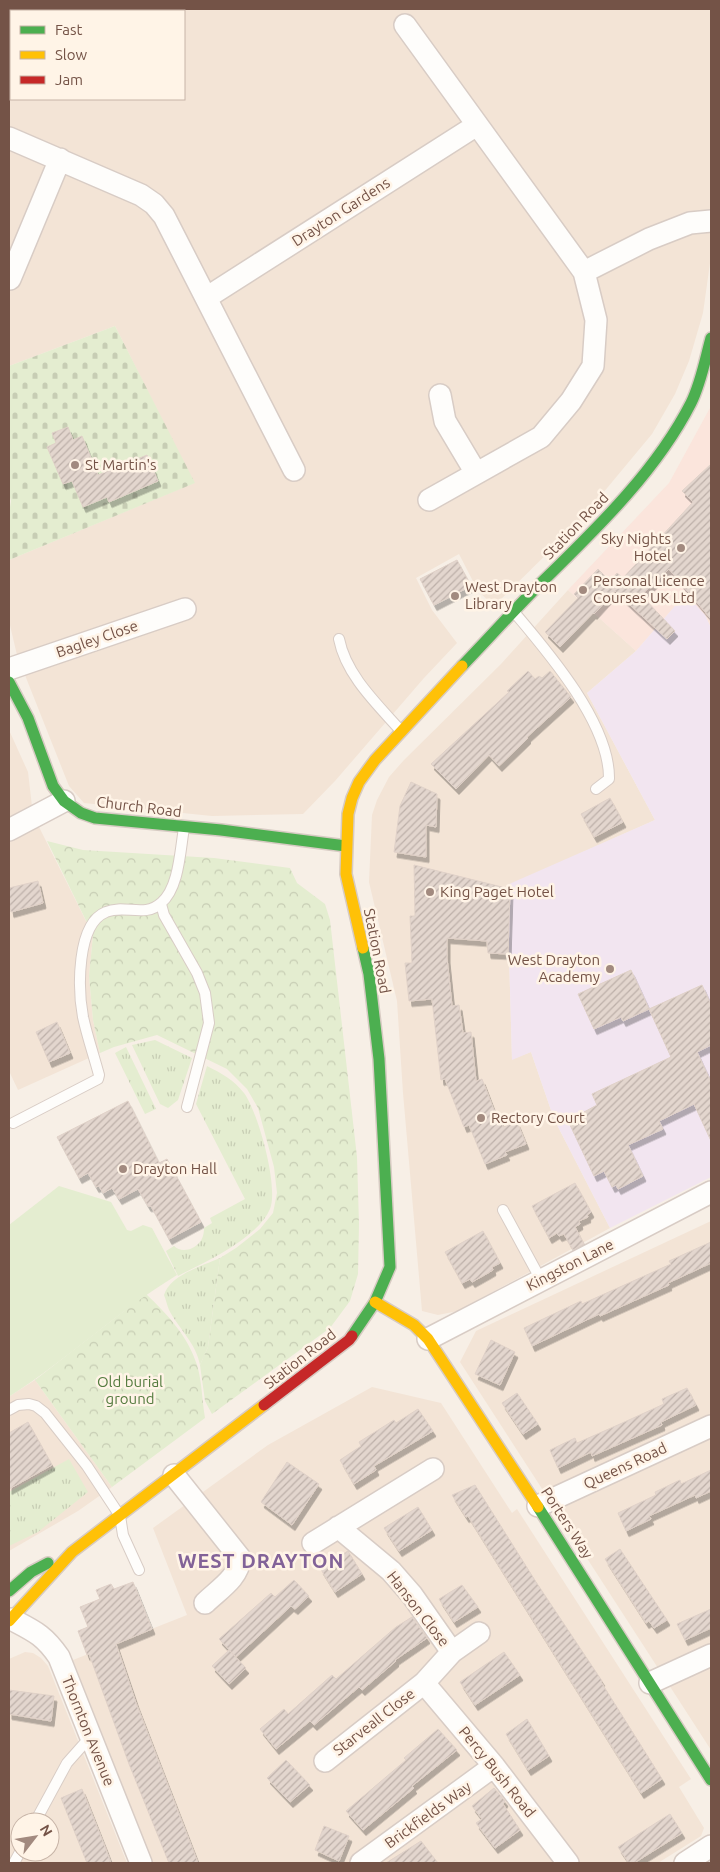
<svg xmlns="http://www.w3.org/2000/svg" width="720" height="1872" viewBox="0 0 720 1872" font-family="Ubuntu,sans-serif">
<defs>
<pattern id="grass-tufts" width="24" height="20" patternUnits="userSpaceOnUse" patternTransform="scale(1.25)"><rect width="24" height="20" fill="#e4edd0"/><path d="M3 7l-1-3M5 7V3M7 7l1-3M15 17l-1-3M17 17v-4M19 17l1-3" fill="none" stroke="#c7cdb4"/></pattern>
<pattern id="forest-crowns" width="20" height="18" patternUnits="userSpaceOnUse" patternTransform="scale(1.25)"><rect width="20" height="18" fill="#e4edd0"/><path d="M2 6a3 3 0 1 1 6 0M12 15a3 3 0 1 1 6 0" fill="none" stroke="#c7cdb4"/></pattern>
<pattern id="cemetery-stones" width="16" height="16" patternUnits="userSpaceOnUse" patternTransform="scale(1.25)"><rect width="16" height="16" fill="#e4edd0"/><path d="M2 7V4a2 2 0 0 1 4 0v3zM10 15v-3a2 2 0 0 1 4 0v3z" fill="#c7cdb4"/></pattern>
<pattern id="building-hatch" width="6" height="6" patternUnits="userSpaceOnUse" patternTransform="scale(1.25)"><rect width="6" height="6" fill="#e3d6ce"/><path d="M-1 1l2-2M0 6l6-6M5 7l2-2" fill="none" stroke="#bdb0a9"/></pattern>
<filter id="shadow"><feDropShadow dx="3" dy="5.5" stdDeviation="0" flood-color="#0004"/></filter>
</defs>
<rect width="100%" height="100%" fill="#f7efe6"/>
<!-- residential -->
<path fill="#f3e4d6" fill-rule="evenodd" d="M 9,9 L 711,9 L 711,256 L 703,313 L 689,361 L 675,394 L 652,434 L 578,523 L 494,606 L 478,591 L 459,554 L 416,578 L 432,610 L 457,643 L 424,678 L 335,781 L 303,814 L 212,816 L 84,803 L 69,786 L 17,655 L 9,621 L 9,560 L 194,483 L 115,326 L 9,366 ZM 11,11 L 184,11 L 184,99 L 11,99 Z
M 568,590 L 636,651 L 587,693 L 655,820 L 507,886 L 512,1059 L 531,1052 L 554,1119 L 610,1228 L 458,1311 L 438,1315 L 422,1311 L 403,1093 L 397,1001 L 369,882 L 372,815 L 377,800 L 389,777 L 404,760 L 501,664 Z
M 9,730 L 28,772 L 33,815 L 93,935 L 89,976 L 93,1020 L 100,1053 L 18,1090 L 9,1071 Z
M 711,1221 L 711,1750 L 460,1362 L 476,1331 Z
M 35,1380 L 112,1487 L 78,1511 L 9,1551 L 9,1394 L 10,1396 Z
M 372,1387 L 441,1403 L 512,1513 L 517,1509 L 691,1779 L 679,1787 L 704,1828 L 701,1836 L 658,1863 L 153,1863 L 73,1660 L 187,1615 L 153,1528 L 268,1445 Z
M 25,1652 L 33,1653 L 41,1658 L 48,1666 L 127,1863 L 9,1863 L 9,1659 ZM 20,1822 L 50,1822 L 50,1852 L 20,1852 Z"/>
<!-- commercial -->
<path fill="#fbe5dc" d="M 711,406 L 711,628 L 705,615 L 675,606 L 636,651 L 568,590 L 669,483 Z"/>
<!-- education -->
<path fill="#f2e5f0" d="M 692,601 L 705,615 L 711,628 L 711,1177 L 610,1228 L 554,1119 L 531,1052 L 512,1060 L 507,885 L 655,820 L 587,693 L 636,651 L 675,606 Z"/>
<!-- grass -->
<path fill="url(#grass-tufts)" d="M 155,1040 L 192,1058 L 178,1100 L 168,1108 L 160,1104 L 132,1045 Z
M 126,1047 L 156,1109 L 145,1114 L 115,1053 Z
M 207,1066 C 221,1073 234,1080 244,1093 C 258,1112 279,1187 270,1209 C 258,1238 205,1262 178,1276 L 166,1251 L 174,1246 C 181,1253 193,1250 199,1243 C 203,1239 204,1233 204,1228 L 212,1223 L 210,1218 L 245,1199 L 196,1104 Z
M 220,1258 L 208,1347 L 200,1365 C 196,1343 179,1329 169,1310 C 167,1305 166,1300 164,1295 C 170,1275 202,1266 220,1258 Z
M 69,1459 L 88,1492 L 38,1532 L 9,1546 L 9,1492 Z"/>
<!-- forest -->
<path fill="url(#forest-crowns)" d="M 47,841 L 83,850 L 214,858 L 290,868 L 297,883 L 325,904 L 330,920 L 357,1157 L 359,1224 L 358,1274 L 350,1301 L 330,1328 L 212,1414 L 205,1401 L 200,1365 L 208,1347 L 220,1258 L 236,1248 L 260,1229 L 273,1213 L 277,1193 L 274,1167 L 258,1108 L 247,1089 L 227,1069 L 157,1035 L 114,1047 L 100,1053 L 93,1020 L 89,976 L 93,935 Z
M 146,1294 C 167,1314 188,1336 197,1365 C 202,1381 202,1401 205,1418 L 112,1487 L 35,1380 Z"/>
<!-- cemetery -->
<path fill="url(#cemetery-stones)" d="M 115,326 L 195,483 L 9,560 L 9,513 L 11,501 L 9,494 L 9,366 Z"/>
<!-- garden -->
<path fill="#e4edd0" d="M 59,1186 L 111,1202 L 127,1230 L 131,1231 L 143,1225 L 152,1228 L 177,1275 C 118,1311 68,1359 10,1396 L 9,1225 Z"/>
<!-- building -->
<path fill="url(#building-hatch)" stroke="#e0d1c8" filter="url(#shadow)" d="M 68,427 L 73,440 L 82,436 L 98,475 L 147,455 L 158,481 L 109,502 L 107,497 L 83,507 L 72,481 L 63,484 L 47,447 L 56,443 L 52,433 Z
M 711,464 L 711,619 L 669,569 L 641,595 L 675,631 L 667,639 L 615,591 L 594,614 L 593,613 L 560,647 L 545,632 L 578,598 L 574,594 L 598,569 L 610,581 L 617,573 L 623,578 L 693,502 L 682,491 Z
M 457,560 L 471,586 L 434,605 L 420,579 Z
M 528,671 L 535,679 L 539,676 L 542,678 L 550,671 L 571,697 L 527,737 L 528,738 L 499,766 L 489,755 L 456,789 L 431,764 L 509,692 L 507,691 Z
M 411,782 L 437,794 L 436,827 L 426,825 L 426,857 L 394,852 L 400,806 Z
M 610,798 L 623,822 L 594,837 L 581,814 Z
M 414,865 L 510,889 L 508,954 L 488,953 L 487,941 L 447,938 L 447,958 L 452,1006 L 459,1005 L 463,1033 L 471,1032 L 476,1081 L 482,1079 L 495,1113 L 497,1112 L 503,1127 L 517,1122 L 526,1144 L 505,1152 L 507,1155 L 485,1164 L 469,1125 L 464,1127 L 445,1079 L 441,1080 L 432,999 L 409,1001 L 405,963 L 412,963 L 410,916 L 415,916 Z
M 38,881 L 43,903 L 11,912 L 9,901 L 9,888 Z
M 631,970 L 649,1009 L 623,1021 L 621,1017 L 594,1029 L 578,994 Z
M 702,985 L 711,1005 L 711,1045 L 697,1052 L 711,1082 L 711,1141 L 694,1104 L 659,1121 L 663,1129 L 628,1145 L 643,1176 L 618,1189 L 616,1185 L 612,1187 L 604,1171 L 594,1176 L 570,1125 L 586,1118 L 584,1112 L 597,1105 L 592,1094 L 671,1057 L 649,1009 Z
M 57,1022 L 70,1053 L 49,1062 L 36,1032 Z
M 128,1101 L 159,1163 L 167,1159 L 201,1222 L 169,1239 L 151,1206 L 148,1206 L 138,1189 L 119,1199 L 112,1188 L 103,1193 L 99,1186 L 96,1187 L 88,1173 L 79,1178 L 57,1137 Z
M 575,1183 L 591,1212 L 587,1215 L 588,1217 L 579,1221 L 580,1224 L 575,1227 L 584,1244 L 573,1250 L 564,1234 L 559,1236 L 557,1233 L 549,1238 L 532,1206 Z
M 483,1231 L 500,1263 L 492,1267 L 493,1270 L 488,1273 L 472,1282 L 470,1279 L 462,1283 L 445,1252 Z
M 711,1242 L 711,1263 L 668,1283 L 669,1285 L 600,1316 L 599,1314 L 532,1346 L 524,1328 L 581,1301 L 582,1304 L 671,1264 L 669,1261 Z
M 491,1340 L 515,1352 L 500,1385 L 475,1374 Z
M 687,1388 L 696,1405 L 661,1422 L 662,1425 L 592,1456 L 591,1452 L 558,1468 L 550,1450 L 575,1438 L 577,1443 L 620,1424 L 664,1404 L 662,1399 Z
M 517,1393 L 538,1424 L 523,1434 L 502,1403 Z
M 418,1409 L 433,1431 L 374,1466 L 376,1470 L 354,1484 L 340,1460 L 361,1446 L 359,1442 L 394,1420 L 396,1423 Z
M 28,1422 L 52,1465 L 9,1489 L 9,1433 Z
M 287,1462 L 319,1484 L 292,1525 L 261,1502 Z
M 711,1470 L 711,1491 L 696,1498 L 695,1495 L 649,1516 L 651,1519 L 626,1531 L 618,1513 L 656,1495 L 655,1492 L 680,1480 L 681,1484 Z
M 475,1485 L 536,1582 L 602,1681 L 601,1682 L 662,1779 L 641,1793 L 468,1516 L 466,1517 L 452,1495 Z
M 418,1507 L 432,1530 L 399,1551 L 384,1528 Z
M 620,1549 L 667,1620 L 654,1628 L 649,1621 L 646,1623 L 605,1559 Z
M 348,1551 L 362,1574 L 335,1592 L 320,1568 Z
M 294,1580 L 309,1596 L 295,1609 L 291,1606 L 236,1657 L 219,1639 L 271,1593 L 275,1597 Z
M 133,1582 L 152,1629 L 116,1644 L 136,1703 L 198,1863 L 169,1863 L 129,1764 L 89,1654 L 87,1655 L 78,1631 L 88,1627 L 80,1607 L 100,1599 L 96,1590 L 111,1584 L 114,1589 Z
M 462,1585 L 478,1607 L 454,1622 L 439,1599 Z
M 711,1609 L 711,1628 L 685,1640 L 677,1624 Z
M 412,1617 L 427,1638 L 395,1660 L 396,1661 L 362,1690 L 359,1687 L 314,1725 L 310,1721 L 276,1749 L 260,1729 L 284,1709 L 288,1714 L 332,1675 L 336,1679 L 396,1627 Z
M 229,1650 L 246,1668 L 229,1684 L 212,1666 Z
M 504,1652 L 520,1675 L 475,1705 L 460,1682 Z
M 9,1690 L 54,1696 L 51,1721 L 9,1714 Z
M 527,1719 L 549,1756 L 528,1770 L 506,1734 Z
M 438,1729 L 457,1750 L 412,1786 L 414,1788 L 363,1830 L 346,1811 L 406,1760 L 404,1758 Z
M 286,1760 L 310,1785 L 290,1802 L 267,1778 Z
M 494,1788 L 505,1801 L 503,1804 L 520,1830 L 495,1848 L 476,1823 L 482,1819 L 472,1806 Z
M 82,1789 L 105,1847 L 111,1863 L 87,1863 L 61,1798 Z
M 670,1814 L 682,1833 L 634,1863 L 629,1863 L 618,1847 Z
M 324,1826 L 349,1836 L 339,1861 L 315,1850 Z
M 421,1841 L 438,1863 L 386,1863 Z"/>
<g fill="none" stroke-linecap="round" stroke-linejoin="round">
<!-- lane casing -->
<g stroke="#d8ccc5" stroke-width="12">
<path id="lane" d="M 514,612 C 548,652 610,724 609,779 L 596,789
M 339,639 C 346,675 377,704 401,731
M 161,904 L 164,915 L 197,973 L 205,993 L 209,1023 L 187,1107
M 13,1123 L 98,1079 L 99,1075 C 94,1056 87,1036 83,1017 C 78,990 76,924 106,912 C 124,904 145,918 161,903 C 179,888 180,851 184,828
M 503,1210 L 541,1280
M 9,1410 L 18,1405 L 29,1404 L 36,1406 L 45,1413 L 87,1466 L 120,1516 L 123,1535 L 139,1570
M 35,1822 L 67,1763 L 91,1736
M 14,1863 L 20,1852"/>
</g>
<!-- street casing -->
<g stroke="#d8ccc5" stroke-width="24">
<path id="street" d="M 405,25 L 584,272 L 596,320 L 593,366 L 571,401 L 541,437 L 429,500
M 9,138 L 141,195 L 154,204 L 164,216 L 294,470
M 584,272 L 649,239 L 690,223 L 711,221
M 10,279 L 60,159
M 206,298 L 477,125
M 440,395 L 445,421 L 476,473
M 9,669 L 185,609
M 9,830 L 64,801
M 428,1339 L 711,1192
M 174,1475 L 240,1558 C 239,1578 218,1590 205,1603
M 538,1506 L 711,1426
M 338,1527 L 391,1571 L 412,1595 L 452,1652
M 313,1543 L 433,1469
M 11,1619 C 34,1631 44,1635 59,1657 L 141,1863
M 424,1683 L 494,1766 L 568,1863
M 650,1683 L 711,1655
M 325,1761 L 424,1683 L 452,1652 L 479,1633
M 361,1863 L 494,1766
M 685,1863 L 711,1846"/>
</g>
<!-- fast casing -->
<g stroke="#d7cbc3" stroke-width="14">
<path id="fast" d="M 462,666 C 488,639 513,611 540,584 C 595,530 656,472 691,403 C 701,383 705,360 711,338
M 9,682 L 28,718 L 53,786 L 64,801 L 81,813 L 95,818 L 221,830 L 346,846
M 352,1336 L 375,1302 L 390,1267 L 379,1059 L 369,974 L 363,948
M 538,1507 L 711,1780
M 9,1591 L 31,1572 L 48,1563"/>
</g>
<!-- slow casing -->
<g stroke="#d7cbc3" stroke-width="14">
<path id="slow" d="M 363,948 L 346,874 L 348,814 L 352,798 L 359,782 L 375,760 L 462,666
M 375,1302 L 414,1325 L 428,1339 L 538,1507
M 9,1621 L 72,1552 L 264,1405"/>
</g>
<!-- jam casing -->
<g stroke="#d7cbc3" stroke-width="14">
<path id="jam" d="M 264,1405 L 349,1340 L 352,1336"/>
</g>
<!-- lane -->
<use href="#lane" stroke="#fefdfb" stroke-width="10"/>
<!-- street -->
<use href="#street" stroke="#fefdfb" stroke-width="21"/>
<!-- fast -->
<use href="#fast" stroke="#4caf50" stroke-width="11"/>
<!-- slow -->
<use href="#slow" stroke="#ffc107" stroke-width="11"/>
<!-- jam -->
<use href="#jam" stroke="#c62828" stroke-width="11"/>
</g>
<!-- markers -->
<g fill="#a28a7f" stroke="#fff4e7" stroke-width="2">
<circle cx="75" cy="465" r="5"/>
<circle cx="681" cy="548" r="5"/>
<circle cx="583" cy="590" r="5"/>
<circle cx="455" cy="596" r="5"/>
<circle cx="430" cy="892" r="5"/>
<circle cx="610" cy="969" r="5"/>
<circle cx="481" cy="1118" r="5"/>
<circle cx="123" cy="1169" r="5"/>
</g>
<g text-anchor="middle" stroke-width="5" stroke-linejoin="round" paint-order="stroke">
<!-- street labels -->
<g font-size="15" fill="#745347" stroke="#fff4e7">
<text transform="translate(341 212) rotate(-33)" y="5">Drayton Gardens</text>
<text transform="translate(576 526) rotate(-46)" y="5">Station Road</text>
<text transform="translate(97 639) rotate(-19)" y="5">Bagley Close</text>
<text transform="translate(139 807) rotate(7)" y="5">Church Road</text>
<text transform="translate(377 951) rotate(79)" y="5">Station Road</text>
<text transform="translate(570 1265) rotate(-27)" y="5">Kingston Lane</text>
<text transform="translate(300 1359) rotate(-38)" y="5">Station Road</text>
<text transform="translate(625 1466) rotate(-25)" y="5">Queens Road</text>
<text transform="translate(567 1523) rotate(57)" y="5">Porters Way</text>
<text transform="translate(418 1609) rotate(52)" y="5">Hanson Close</text>
<text transform="translate(374 1722) rotate(-38)" y="5">Starveall Close</text>
<text transform="translate(88 1731) rotate(68)" y="5">Thornton Avenue</text>
<text transform="translate(497 1772) rotate(51)" y="5">Percy Bush Road</text>
<text transform="translate(428 1815) rotate(-36)" y="5">Brickfields Way</text>
</g>
<!-- poi labels -->
<g font-size="15" fill="#745347" stroke="#fff4e7" text-anchor="start">
<text x="85" y="470">St Martin's</text>
<text x="671" y="544" text-anchor="end">Sky Nights<tspan x="671" dy="17">Hotel</tspan></text>
<text x="593" y="586">Personal Licence<tspan x="593" dy="17">Courses UK Ltd</tspan></text>
<text x="465" y="592">West Drayton<tspan x="465" dy="17">Library</tspan></text>
<text x="440" y="897">King Paget Hotel</text>
<text x="600" y="965" text-anchor="end">West Drayton<tspan x="600" dy="17">Academy</tspan></text>
<text x="491" y="1123">Rectory Court</text>
<text x="133" y="1174">Drayton Hall</text>
</g>
<!-- park labels -->
<g font-size="15" fill="#547b3e" stroke="#fff4e7">
<text x="130" y="1387">Old burial<tspan x="130" dy="17">ground</tspan></text>
</g>
<!-- district labels -->
<g font-size="20" font-weight="bold" letter-spacing="1" fill="#826298" stroke="#fff4e7">
<text x="261" y="1568">WEST DRAYTON</text>
</g>
</g>
<!-- border -->
<rect width="720" height="1872" fill="none" stroke="#745347" stroke-width="20"/>
<!-- legend -->
<rect x="10" y="10" width="175" height="90" fill="#fff4e7" stroke="#c7b4a7"/>
<rect x="20" y="26" width="25" height="8" fill="#4caf50" stroke="#c7b4a7"/>
<text x="55" y="35" font-size="15" fill="#745347">Fast</text>
<rect x="20" y="51" width="25" height="8" fill="#ffc107" stroke="#c7b4a7"/>
<text x="55" y="60" font-size="15" fill="#745347">Slow</text>
<rect x="20" y="76" width="25" height="8" fill="#c62828" stroke="#c7b4a7"/>
<text x="55" y="85" font-size="15" fill="#745347">Jam</text>
<!-- north arrow -->
<g transform="translate(35 1837) rotate(59)"><circle r="24" fill="#fff4e7" stroke="#c7b4a7"/>
<path d="M0-4L9 19L0 12L-9 19Z" fill="#a28a7f"/>
<text y="-8" font-size="14" font-weight="bold" text-anchor="middle" fill="#745347">N</text>
</g>
</svg>
